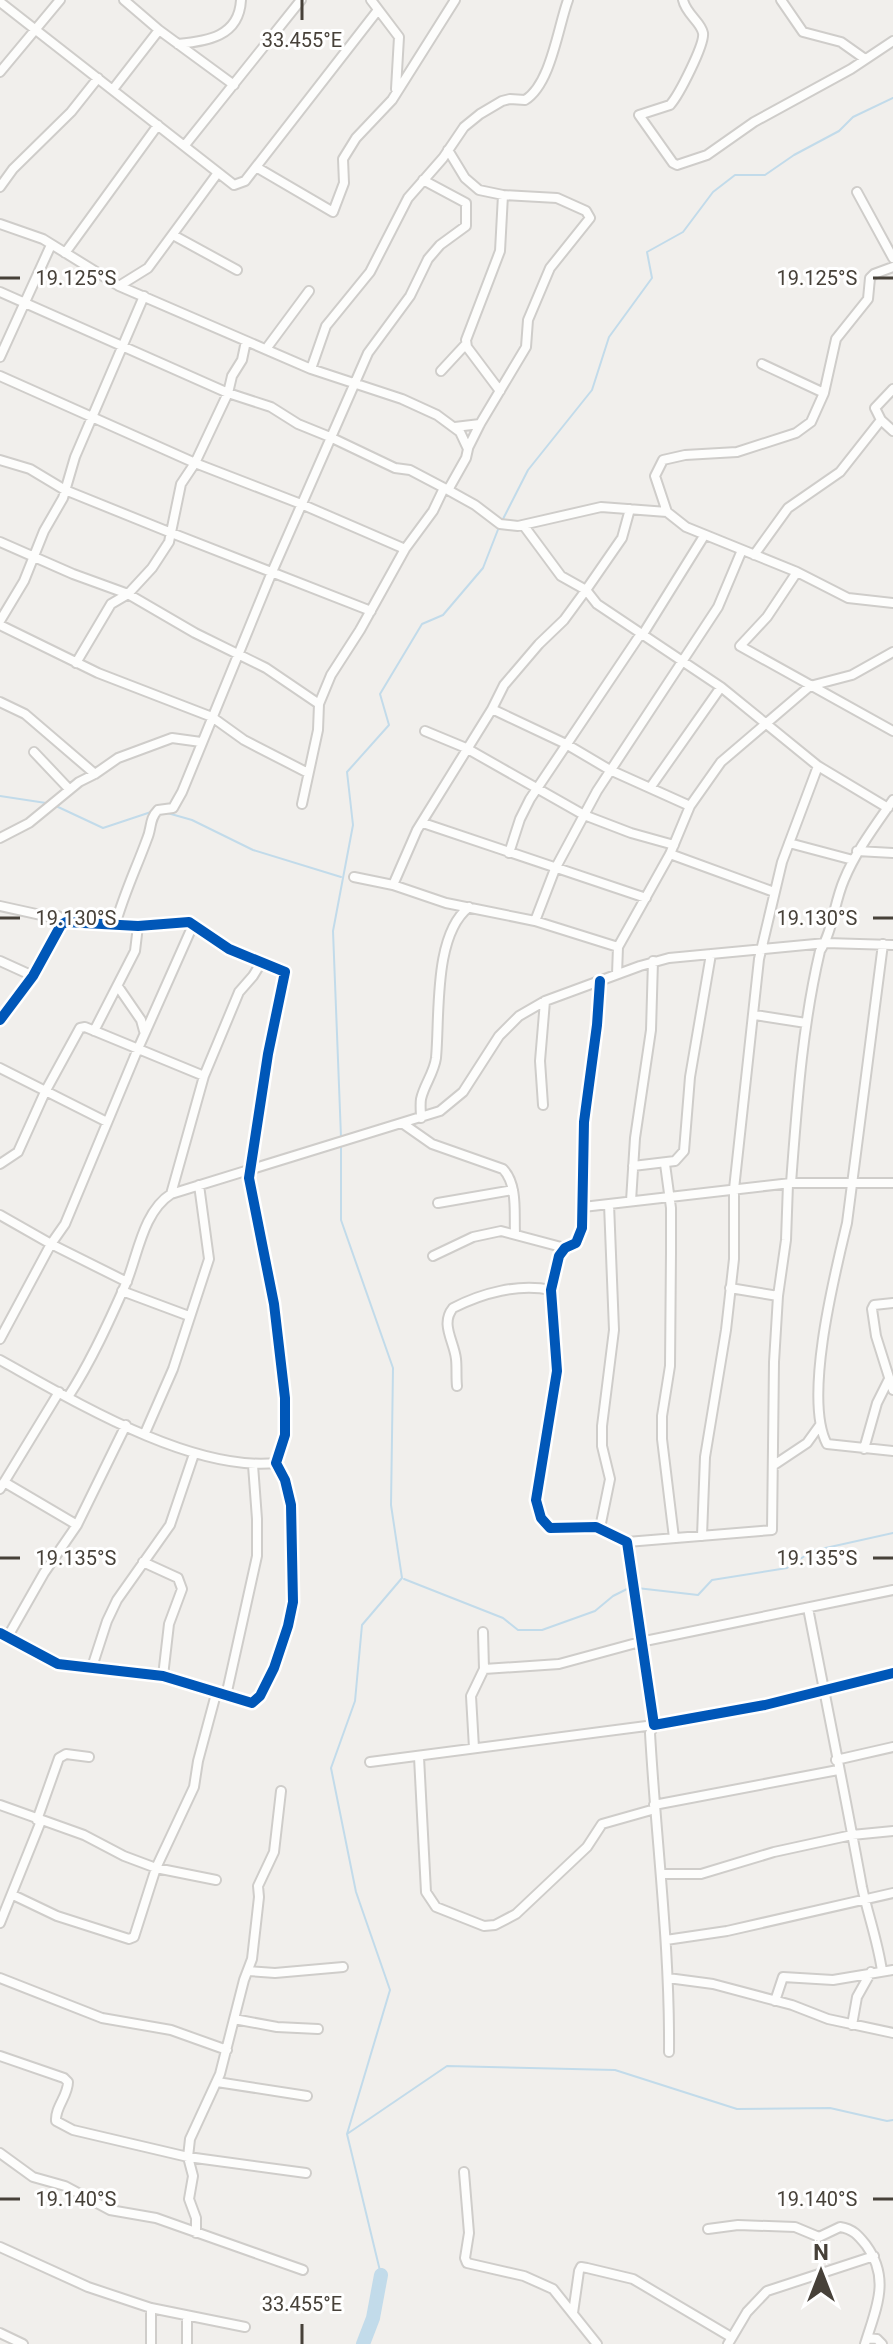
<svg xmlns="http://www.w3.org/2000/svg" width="893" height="2344" viewBox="0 0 893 2344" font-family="Roboto,sans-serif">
<rect width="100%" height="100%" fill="#f1efec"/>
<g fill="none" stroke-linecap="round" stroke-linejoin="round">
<!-- stream -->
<path stroke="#c2dbea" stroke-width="2" d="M 502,521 L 528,470 L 592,390 L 609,337 L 652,278 L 647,252 L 683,232 L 713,192 L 735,175 L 765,175 L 794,155 L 839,131 L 853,117 L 893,98
M 0,796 L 46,803
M 56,806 L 103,828 L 154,811
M 164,812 L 192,820 L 253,850 L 341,877
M 341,1137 L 333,931 L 353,825 L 347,772 L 389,725 L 380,694 L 422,624 L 443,615 L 483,568 L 499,527
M 341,1144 L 341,1220 L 393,1368 L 391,1505 L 402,1578 L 362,1625 L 355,1701 L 331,1768 L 356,1892 L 390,1990 L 347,2134 L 381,2275
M 404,1579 L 503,1618 L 518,1630 L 542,1630 L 595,1611 L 613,1596 L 631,1587
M 637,1588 L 698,1595 L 712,1580 L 787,1568 L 812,1551 L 893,1533
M 347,2134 L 447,2066 L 615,2070 L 737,2109 L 830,2108 L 887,2121 L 893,2120"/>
<!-- river -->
<path stroke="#c2dbea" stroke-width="14" d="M 363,2344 L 373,2318 L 381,2275"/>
<!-- minor casing -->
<g stroke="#cfcdca" stroke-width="12">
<path id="minor" d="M 124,0 L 159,30 L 234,85
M 371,0 L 399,37 L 396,89
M 683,0 C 686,14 701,22 703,33 C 705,44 679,95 670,105 L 639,115 L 673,163 L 677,165 L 707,155 L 754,122 L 851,69 L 893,41
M 781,0 L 803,32 L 841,42 L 865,59
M 0,2 L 234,185 L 245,181 L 378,10
M 178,44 C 207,41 239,37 241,0
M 0,72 L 60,0
M 114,88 L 159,30
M 185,145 L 301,0
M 448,150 L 465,178 L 479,190 L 503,195 L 557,198 L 586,211 L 590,218 L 550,268 L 528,320 L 526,347 L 480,424 L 468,448
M 256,167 L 333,212 L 344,183 L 343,159 L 356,138 L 392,100 L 455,0
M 0,187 L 13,169 L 71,112 L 98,78
M 857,192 L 893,258
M 0,224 L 43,239 L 119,286 L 311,369 L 402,399 L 437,415 L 460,432 L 468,449 L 466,458 L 448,490 L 475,505 L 500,524 L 518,526 L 601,507 L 667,512 L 686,527 L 797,572 L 848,598 L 893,603
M 173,235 L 237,270
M 65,253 L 158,125
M 119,286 L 148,268 L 217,174
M 0,292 L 228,393 L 271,407 L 298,424 L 330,437 L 395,468 L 410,470 L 448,490
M 266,349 L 309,291
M 0,357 L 51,245
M 762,364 L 824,393
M 311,369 L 326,326 L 370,272 L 408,198 L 443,158 L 464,127 L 480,114 L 502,101 L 510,99 L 525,100 C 551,84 558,27 568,0
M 441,371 L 466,344
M 0,376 L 195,463 L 301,504 L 405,549
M 893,389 L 875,408 L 881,420 L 893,431
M 500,391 L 467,347 L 466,340 L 500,251 L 503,195
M 455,427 L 480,424
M 0,460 L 30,469 L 65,490 L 169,532 L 371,611
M 667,512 L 655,476 L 663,460 L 685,455 L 737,452 L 796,433 L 811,422 L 824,393 L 836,339 L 868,299 L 870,278 L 874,274 L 893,267
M 524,526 L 561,576 L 586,590 L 597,604 L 721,687 L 818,766 L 888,808
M 0,542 L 73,574 L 128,594 L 195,633 L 266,668 L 319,704
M 754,555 L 788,508 L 840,472 L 881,420
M 797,572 L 767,617 L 740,646 L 893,731
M 0,621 L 24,581 L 44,531 L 63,498 L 75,457 L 144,296
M 0,625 L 98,673 L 212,717 L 244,740 L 308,773
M 76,663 L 111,604 L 128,594 L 152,568 L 169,542 L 181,484 L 195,463 L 228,393 L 232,376 L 242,360 L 246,341
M 0,702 L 25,714 L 95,774
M 492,709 L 566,744 L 610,770 L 690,806
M 425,731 L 466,748 L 584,815 L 631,833 L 674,845
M 34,752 L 69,789
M 650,788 L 721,687
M 302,804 L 318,730 L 319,704 L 331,675 L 360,630 L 405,549 L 433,511 L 444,488
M 423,823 L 646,898
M 0,838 L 29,823 L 79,782 L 95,774 L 118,758 L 172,738 L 201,742
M 789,843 L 853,860
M 857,851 L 893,853
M 509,853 L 520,819 L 530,799 L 638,638 L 643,634 L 704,536
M 670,854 L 774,892
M 354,877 L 393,885 L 446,903 L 535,921 L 618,947
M 393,885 L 417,830 L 492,709 L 504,685 L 539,644 L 564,620 L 586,590 L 622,538 L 630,509
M 0,906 L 50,917 L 58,916 L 66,922
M 535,921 L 555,869 L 597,791 L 718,607 L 742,550
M 115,926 C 123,896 136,869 147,839 C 152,828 149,819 158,810 L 173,808 L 182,792 L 272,572 L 368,353 L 410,296 L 428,259 L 440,245 L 466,226 L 466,203 L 423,180
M 883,944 L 847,1223 C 835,1273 803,1399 827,1444 L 893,1451
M 0,961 L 33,976
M 617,974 L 618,947 L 670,854 L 690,806 L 721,762 L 810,686 L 852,675 L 893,652
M 600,981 L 597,1025 L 584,1122 L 582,1228 L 576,1243 L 565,1248 L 559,1256 L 551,1290 L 557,1371 L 536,1500 L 541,1518 L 550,1528 L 596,1527 L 627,1542 L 654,1725 L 765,1705 L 893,1673
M 119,988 L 141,1020 L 144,1031
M 755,1015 L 806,1023
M 0,1020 L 33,976 L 61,925 L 66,922 L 138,926 L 189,922 L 229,949 L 285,972 L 268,1054 L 249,1178 L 274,1304 L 285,1398 L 285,1435 L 276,1463 L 285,1480 L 291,1505 L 293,1602 L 288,1626 L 274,1668 L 260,1696 L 252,1703 L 163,1676 L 58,1664 L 0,1633
M 94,1031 L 135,951 L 138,926
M 0,1068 L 107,1122
M 543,1105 L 540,1061 L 545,1001
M 421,1118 C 421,1112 420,1105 421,1099 C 424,1085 434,1073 436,1058 C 440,1016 433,935 469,907
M 402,1123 L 432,1144 L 503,1169 C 518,1185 514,1213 515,1233
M 0,1164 L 18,1152 L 45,1092 L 80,1028 L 85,1027 L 204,1076
M 665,1164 L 671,1208 L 671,1252 L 670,1366 L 662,1416 L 662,1439 L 674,1538
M 633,1166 L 675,1161 L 684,1151 L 690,1077 L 711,954
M 791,1183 C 797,1105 802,1027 820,951 C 833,930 834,903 844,880 C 856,851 875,826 893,800
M 171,1194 L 204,1076 L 239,992 L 253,976 L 261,963
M 631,1201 L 635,1138 L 651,1030 L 653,961
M 438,1203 L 513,1190
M 583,1207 L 791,1183 L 893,1183
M 0,1215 L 51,1244 L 127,1282
M 433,1256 L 473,1237 L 501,1231 L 565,1248
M 730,1288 L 778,1296
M 122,1291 L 189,1316
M 893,1303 L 874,1305 L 872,1309 L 876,1336 L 893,1390
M 0,1339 L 51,1244 L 65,1224 L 137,1051 L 193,925
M 0,1360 C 74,1401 191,1472 276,1463
M 457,1386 C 456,1377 457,1368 456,1359 C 454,1341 440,1324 453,1308 C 482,1293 519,1283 551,1290
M 68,1397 C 91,1362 110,1320 127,1281 C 138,1253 144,1211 171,1194 L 440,1111 L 463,1092 L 499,1036 L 519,1016 L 545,1001 L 640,966 L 669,958 L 826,943 L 893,945
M 145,1433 L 173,1369 L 209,1259 L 199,1185
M 864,1449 L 877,1403 L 889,1379
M 774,1465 L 807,1443 L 820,1425
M 4,1482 L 77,1525
M 0,1489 L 59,1392
M 600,1528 L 610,1479 L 602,1446 L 602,1426 L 614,1330 L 609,1204
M 702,1536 L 705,1457 L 726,1330 L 734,1259 L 734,1189 L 759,959 L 782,862 L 818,766
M 627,1542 L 772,1530 L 774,1362 L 778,1296 L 786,1240 L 788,1184
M 143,1562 L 178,1578 L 182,1589 L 169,1624 L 163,1676
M 808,1608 C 826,1701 845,1794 862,1887 C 868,1915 878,1942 882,1971
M 7,1638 L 44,1573 L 77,1525 L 126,1425
M 92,1667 L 107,1621 L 117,1600 L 170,1525 L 194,1454
M 484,1669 L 559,1664 L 640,1642 L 893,1590
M 226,1696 L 257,1556 L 257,1519 L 253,1465
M 474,1748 L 471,1696 L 484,1669 L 483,1632
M 419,1757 L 426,1892 L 436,1907 L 484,1926 L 495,1925 L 516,1914 L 587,1847 L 602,1824 L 655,1809
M 836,1760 L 893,1747
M 370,1762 L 654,1725 L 650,1733 C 656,1840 670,1945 669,2052
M 0,1805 L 84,1835 L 124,1856 L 156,1868 L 216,1880
M 654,1805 L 838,1770
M 37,1820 L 59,1758 L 66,1754 L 89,1757
M 662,1874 L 701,1874 L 774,1852 L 852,1835 L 893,1831
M 13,1895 L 57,1916 L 129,1939 L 134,1937 L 156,1868 L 194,1787 L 198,1761 L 216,1694
M 0,1923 L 41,1821
M 666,1940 L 727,1931 L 893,1893
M 248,1971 L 275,1973 L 343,1967
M 0,1978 L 102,2018 L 171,2030 L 227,2050
M 668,1978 L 713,1984 L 792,2005 L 828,2019 L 893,2033
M 775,2001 L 783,1977 L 833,1980 L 893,1970
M 234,2019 L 277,2027 L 318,2029
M 852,2025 L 857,1997 L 871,1972
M 0,2056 L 64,2078 L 68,2082 C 68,2096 55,2107 56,2121 L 73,2130 L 188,2157 L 306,2173
M 217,2082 L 307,2096
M 0,2153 L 33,2177 L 65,2186 L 110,2210 L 156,2218 L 303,2270
M 464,2172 L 469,2233 L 465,2258 L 467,2263 L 524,2276 L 553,2289 L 597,2344
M 708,2229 L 738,2225 L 795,2227 L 819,2237 L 840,2227 C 853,2229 858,2235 866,2245 C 891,2279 876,2308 865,2344
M 196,2233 L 196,2218 L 189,2199 L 193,2176 L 188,2157 L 190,2139 L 220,2074 L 244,1980 L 252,1959 L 259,1897 L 258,1886 L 274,1852 L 281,1791
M 0,2247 L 88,2287 L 151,2308 L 245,2327
M 151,2308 L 151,2344
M 573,2313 L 579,2271 L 581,2267 L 587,2268 L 633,2279 L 731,2337
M 0,2333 L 23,2344
M 867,2338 L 877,2339 L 882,2344
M 187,2344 L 187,2316
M 728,2344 L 747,2312 L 767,2291 L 874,2256"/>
</g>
<!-- minor -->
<use href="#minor" stroke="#fdfdfc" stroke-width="8"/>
<!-- cycleway casing -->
<g stroke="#fff" stroke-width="15">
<path id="cycleway" d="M 600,981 L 597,1025 L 584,1122 L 582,1228 L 576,1243 L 565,1248 L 559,1256 L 551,1290 L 557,1371 L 536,1500 L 541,1518 L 550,1528 L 596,1527 L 627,1542 L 654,1725 L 765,1705 L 893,1673
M 0,1020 L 33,976 L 61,925 L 66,922 L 138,926 L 189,922 L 229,949 L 285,972 L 268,1054 L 249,1178 L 274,1304 L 285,1398 L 285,1435 L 276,1463 L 285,1480 L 291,1505 L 293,1602 L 288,1626 L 274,1668 L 260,1696 L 252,1703 L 163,1676 L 58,1664 L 0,1633"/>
</g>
<!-- cycleway -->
<use href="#cycleway" stroke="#0057b8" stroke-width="10"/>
</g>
<!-- ticks -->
<path fill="none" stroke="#474139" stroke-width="3" d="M 302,0 L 302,20M 0,278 L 20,278M 873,278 L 893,278M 0,918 L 20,918M 873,918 L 893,918M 0,1558 L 20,1558M 873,1558 L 893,1558M 0,2199 L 20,2199M 873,2199 L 893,2199M 302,2324 L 302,2344"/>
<g font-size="20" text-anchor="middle" fill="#474139" stroke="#fff" stroke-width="6" stroke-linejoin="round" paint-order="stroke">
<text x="302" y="47">33.455°E</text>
<text x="76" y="285">19.125°S</text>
<text x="817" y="285">19.125°S</text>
<text x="76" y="925">19.130°S</text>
<text x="817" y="925">19.130°S</text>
<text x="76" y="1565">19.135°S</text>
<text x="817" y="1565">19.135°S</text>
<text x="76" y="2206">19.140°S</text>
<text x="817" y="2206">19.140°S</text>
<text x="302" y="2311">33.455°E</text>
</g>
<!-- north arrow -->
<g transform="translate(821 2272)" stroke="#ffffff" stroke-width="6" paint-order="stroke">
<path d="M0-6L14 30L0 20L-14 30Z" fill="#474139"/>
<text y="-12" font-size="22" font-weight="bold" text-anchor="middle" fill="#474139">N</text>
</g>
</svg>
